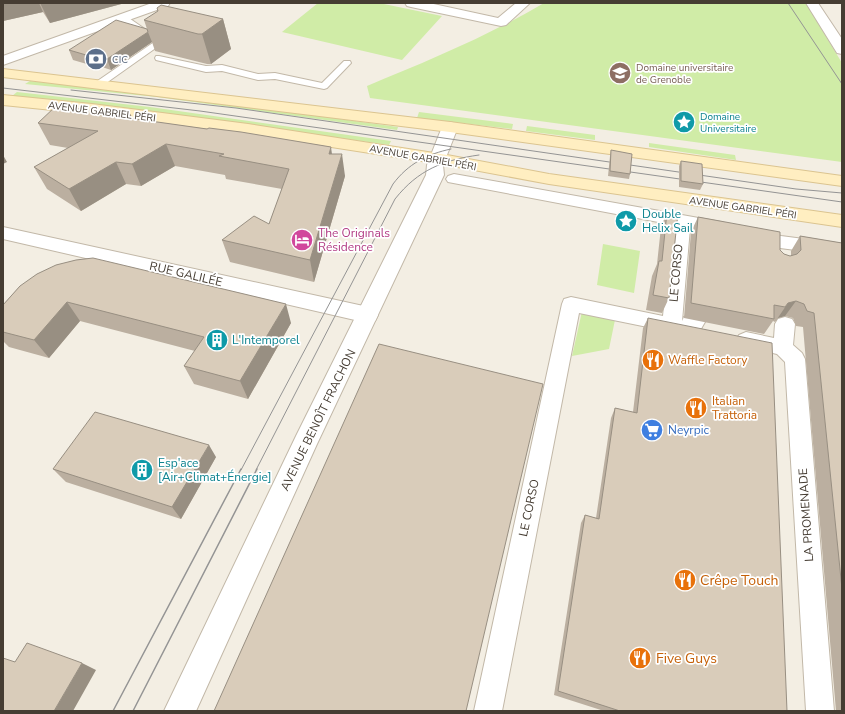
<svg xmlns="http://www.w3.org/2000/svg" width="845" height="714" viewBox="0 0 845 714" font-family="'Nunito Sans',sans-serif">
<rect width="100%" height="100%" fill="#f3eee3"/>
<!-- green -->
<path fill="#d0eca7" d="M 318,3 L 379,3 L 442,16 L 402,60 L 282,32 Z
M 544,3 L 806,3 L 842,63 L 842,162 L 370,98 L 367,86 C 428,61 488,36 544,3 Z
M 30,81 L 160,94 L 398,127 L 397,130 L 157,97 L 25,84 Z
M 17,92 L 150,107 L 391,141 L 389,145 L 146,111 L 12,96 Z
M 419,112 L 513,124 L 512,129 L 417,118 Z
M 527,126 L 595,135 L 595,140 L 526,131 Z
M 649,143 L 735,155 L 736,160 L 649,147 Z
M 603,244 L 640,251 L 634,293 L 597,285 Z
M 583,307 L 616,315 L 609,349 L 572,356 Z"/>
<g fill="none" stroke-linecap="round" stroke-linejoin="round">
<!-- service casing -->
<g stroke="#c2b8a8" stroke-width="2">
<path id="service" d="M 120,16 L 126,16 L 152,34 L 148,36 L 145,36 L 120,20 Z
M 160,38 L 166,38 L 167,40 L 102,86 L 96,86 L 95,84 L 96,82 Z
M 156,56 L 159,56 L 206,66 L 222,65 L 258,74 L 275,73 L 322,83 L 344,61 L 350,61 L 351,63 L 327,88 L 324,89 L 275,79 L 258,80 L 222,71 L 206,72 L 156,60 L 155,58 Z"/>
</g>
<!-- pedestrian casing -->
<g stroke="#c2b8a8" stroke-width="2">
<path id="pedestrian" d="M 454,174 L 721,222 L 727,224 L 729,228 L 727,232 L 721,234 L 690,228 L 682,321 L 684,317 L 691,315 L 702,317 L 705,322 L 698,334 L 691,336 L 684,334 L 681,327 L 680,330 L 672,332 L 579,313 L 502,711 L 474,711 L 562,304 L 564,299 L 571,297 L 663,316 L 672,233 L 674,225 L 448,182 L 446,179 L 448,176 Z
M 755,228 L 781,236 L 842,244 L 842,256 L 780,248 L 749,238 L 746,234 L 749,230 Z
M 785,317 L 792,319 L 795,324 L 793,345 L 802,353 L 805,359 L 834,711 L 806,711 L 785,362 L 777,354 L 739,345 L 736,340 L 739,335 L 746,332 L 774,338 L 775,324 L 778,319 Z"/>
</g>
<!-- minor casing -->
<g stroke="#c2b8a8" stroke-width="2">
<path id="minor" d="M 152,3 L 170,3 L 168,6 L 3,65 L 3,56 Z
M 405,3 L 429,3 L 498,18 L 516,3 L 530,3 L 506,25 L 501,26 L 411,7 L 407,6 Z
M 3,227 L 368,307 L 375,309 L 378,315 L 375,321 L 368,323 L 3,239 Z"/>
</g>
<!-- tertiary casing -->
<g stroke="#c2b8a8" stroke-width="2">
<path id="tertiary" d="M 806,3 L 818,3 L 842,39 L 842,54 L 837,53 Z
M 450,122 L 456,124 L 458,127 L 443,165 L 444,175 L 317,444 L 196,711 L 164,711 L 296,436 L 426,175 L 427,165 L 442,127 L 444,124 Z"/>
</g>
<!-- secondary casing -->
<g stroke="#dbc490" stroke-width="2">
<path id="secondary" d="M 3,69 L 450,122 L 842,176 L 842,186 L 450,132 L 3,77 Z
M 3,95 L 92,104 L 248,124 L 447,155 L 549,174 L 842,215 L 842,227 L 549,184 L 447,165 L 248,134 L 92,114 L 3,105 Z"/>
</g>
<!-- service -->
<use href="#service" fill="#fff" fill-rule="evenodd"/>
<!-- pedestrian -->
<use href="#pedestrian" fill="#fff" fill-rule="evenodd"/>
<!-- minor -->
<use href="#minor" fill="#fff" fill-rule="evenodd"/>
<!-- tertiary -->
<use href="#tertiary" fill="#fff" fill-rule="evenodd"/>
<!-- secondary -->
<use href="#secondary" fill="#ffeec1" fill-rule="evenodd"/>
<!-- tram-far1 -->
<path stroke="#949494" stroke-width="1" d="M 788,3 L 842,84
M 3,88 L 200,111 L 842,202
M 71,90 L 236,108 L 796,189 L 842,193
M 241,470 L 393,184 C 408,164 427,154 451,149
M 256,470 L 395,199 C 418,170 443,160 479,155"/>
<!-- tram -->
<path stroke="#949494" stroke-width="1.5" d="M 113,711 L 241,469
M 133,711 L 257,469"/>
</g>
<!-- wall -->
<path fill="#bbafa0" d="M 3,3 L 125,3 L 50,23 L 43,12 L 3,21 Z
M 223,19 L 231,49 L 211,64 L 207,64 L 155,51 L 152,42 L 111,70 L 99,66 L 97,67 L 73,60 L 69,50 L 147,29 L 144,20 Z
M 132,118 L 332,154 L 345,176 L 314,282 L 230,262 L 222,240 L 269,224 L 282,189 L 226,179 L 225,175 L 175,166 L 141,186 L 126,184 L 81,211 L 47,189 L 34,167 L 68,148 L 50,145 L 38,123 Z
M 611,150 L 630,174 L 629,179 L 608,176 L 610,156 Z
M 681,161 L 703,184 L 700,190 L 679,187 L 679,166 Z
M 667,212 L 669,298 L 662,313 L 646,310 L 652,276 L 657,264 L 661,227 Z
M 698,217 L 780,250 L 784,254 L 790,256 L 791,256 L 791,251 L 800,236 L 842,243 L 842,711 L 836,711 L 803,327 L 796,326 L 793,318 L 785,316 L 778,318 L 775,322 L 773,321 L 764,334 L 684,318 L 691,232 Z
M 20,286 L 291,323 L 248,399 L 194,384 L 184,366 L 195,351 L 80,321 L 49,358 L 9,347 L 3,341 L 3,305 Z
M 648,318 L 787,711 L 604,711 L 554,695 L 581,523 L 585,515 L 596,518 L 611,418 L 615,408 L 633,412 L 643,328 Z
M 216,457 L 181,519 L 66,482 L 53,469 Z"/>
<!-- shaded-wall -->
<path fill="#988f82" d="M 3,3 L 39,3 L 43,12 L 3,21 Z
M 40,3 L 125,3 L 50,23 Z
M 223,19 L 231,49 L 211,64 L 202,34 Z
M 148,32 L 152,42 L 111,70 L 107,59 Z
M 95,56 L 99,66 L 97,67 L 93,57 Z
M 166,144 L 175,166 L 141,186 L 132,164 Z
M 331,147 L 334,169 L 329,154 Z
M 342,154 L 345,176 L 314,282 L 310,260 Z
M 3,155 L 7,162 L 3,164 Z
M 116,162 L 126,184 L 81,211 L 69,189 Z
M 796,301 L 785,316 L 778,318 L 775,322 L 788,303 Z
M 67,302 L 80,321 L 49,358 L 34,340 Z
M 286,304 L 291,323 L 248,399 L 240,381 Z
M 209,445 L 216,457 L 181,519 L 172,507 Z
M 82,663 L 96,670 L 73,711 L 54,711 Z"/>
<!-- building -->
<path fill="#d9ccba" stroke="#988f82" d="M 161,5 L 223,19 L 202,34 L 198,34 L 144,20 L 158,11 L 157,8 Z
M 116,20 L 147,29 L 148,32 L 107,59 L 95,56 L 93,57 L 69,50 Z
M 56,106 L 131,115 L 129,118 L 207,129 L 209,128 L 241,132 L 331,147 L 329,154 L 342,154 L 310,260 L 222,240 L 254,216 L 269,224 L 289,169 L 219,156 L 224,154 L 166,144 L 132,164 L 116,162 L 69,189 L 34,167 L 98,131 L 38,123 Z
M 611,150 L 632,154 L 630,174 L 610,171 Z
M 681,161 L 702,164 L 703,184 L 681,181 Z
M 667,212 L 678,213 L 669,298 L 653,295 L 659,261 L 662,261 Z
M 698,217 L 780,232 L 780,250 L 784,254 L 790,256 L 797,254 L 801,250 L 800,236 L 842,243 L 842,589 L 814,313 L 807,311 L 804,304 L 796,301 L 788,303 L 785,307 L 774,305 L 774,319 L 691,303 Z
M 93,258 L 286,304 L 240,381 L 184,366 L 204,337 L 67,302 L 34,340 L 3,332 L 3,305 L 20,286 L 37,274 L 56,265 L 76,260 Z
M 648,318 L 772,343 L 787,711 L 620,711 L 558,691 L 585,515 L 599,519 L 615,408 L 637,413 Z
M 379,344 L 543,384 L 466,711 L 214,711 Z
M 95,412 L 209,445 L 172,507 L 53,469 Z
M 27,643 L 82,663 L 54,711 L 3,711 L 3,658 L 15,662 Z"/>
<!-- icons -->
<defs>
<g id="bank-disc" transform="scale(1.15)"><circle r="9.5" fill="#5c6f8a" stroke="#fff"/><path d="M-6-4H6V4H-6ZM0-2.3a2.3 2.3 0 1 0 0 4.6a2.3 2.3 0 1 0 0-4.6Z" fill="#fff"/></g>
<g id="university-disc" transform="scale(1.15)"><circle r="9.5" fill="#8d6e63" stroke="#fff"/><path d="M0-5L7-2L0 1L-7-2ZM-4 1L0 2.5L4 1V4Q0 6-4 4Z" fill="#fff"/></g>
<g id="sight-disc" transform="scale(1.15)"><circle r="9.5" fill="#0f9aa8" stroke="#fff"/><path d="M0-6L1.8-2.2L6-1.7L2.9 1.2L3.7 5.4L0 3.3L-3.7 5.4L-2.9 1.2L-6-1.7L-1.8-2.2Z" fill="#fff"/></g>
<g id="hotel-disc" transform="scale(1.15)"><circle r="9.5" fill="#d1479c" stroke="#fff"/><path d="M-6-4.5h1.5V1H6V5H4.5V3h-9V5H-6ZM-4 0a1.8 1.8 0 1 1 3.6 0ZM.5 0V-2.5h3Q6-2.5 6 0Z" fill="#fff"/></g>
<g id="building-disc" transform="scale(1.15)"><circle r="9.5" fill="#0f9aa8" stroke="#fff"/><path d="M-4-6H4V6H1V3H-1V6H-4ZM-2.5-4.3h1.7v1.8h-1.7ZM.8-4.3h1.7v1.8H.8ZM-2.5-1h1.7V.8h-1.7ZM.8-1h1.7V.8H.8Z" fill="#fff"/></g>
<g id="restaurant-disc" transform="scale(1.15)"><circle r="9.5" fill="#e8710a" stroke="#fff"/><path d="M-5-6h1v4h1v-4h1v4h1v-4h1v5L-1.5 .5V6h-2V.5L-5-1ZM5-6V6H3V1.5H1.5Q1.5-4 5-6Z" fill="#fff"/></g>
<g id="supermarket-disc" transform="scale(1.15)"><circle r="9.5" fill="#3f7fe0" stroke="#fff"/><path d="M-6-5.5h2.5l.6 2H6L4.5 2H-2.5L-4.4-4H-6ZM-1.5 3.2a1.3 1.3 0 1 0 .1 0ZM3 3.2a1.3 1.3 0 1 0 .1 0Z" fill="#fff"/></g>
</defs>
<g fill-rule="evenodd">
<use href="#bank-disc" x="96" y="59"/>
<use href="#university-disc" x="620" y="73"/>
<use href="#sight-disc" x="684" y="122"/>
<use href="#sight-disc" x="626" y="221"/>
<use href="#hotel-disc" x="302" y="240"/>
<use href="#building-disc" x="217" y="340"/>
<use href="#restaurant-disc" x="653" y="360"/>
<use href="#restaurant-disc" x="696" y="408"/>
<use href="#supermarket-disc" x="652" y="430"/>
<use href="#building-disc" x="142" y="470"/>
<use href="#restaurant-disc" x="685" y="580"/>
<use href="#restaurant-disc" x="640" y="658"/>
</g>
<g text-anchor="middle" stroke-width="3.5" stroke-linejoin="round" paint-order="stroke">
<!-- far-service labels -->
<g font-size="10" fill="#4e5e75" stroke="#fff" text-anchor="start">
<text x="112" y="63">CIC</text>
</g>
<!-- far-education labels -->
<g font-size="10" fill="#785e54" stroke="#fff" text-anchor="start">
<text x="636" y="71">Domaine universitaire<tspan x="636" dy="12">de Grenoble</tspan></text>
</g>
<!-- far-street labels -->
<g font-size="10" fill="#463d33" stroke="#fff">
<text transform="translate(102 111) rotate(7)" y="4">AVENUE GABRIEL PÉRI</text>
<text transform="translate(423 157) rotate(10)" y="4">AVENUE GABRIEL PÉRI</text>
<text transform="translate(743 207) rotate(8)" y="4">AVENUE GABRIEL PÉRI</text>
</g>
<!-- far-culture labels -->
<g font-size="10" fill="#0d838f" stroke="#fff" text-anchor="start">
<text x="700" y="120">Domaine<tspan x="700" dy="12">Universitaire</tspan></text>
</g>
<!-- culture labels -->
<g font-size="12" fill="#0d838f" stroke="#fff" text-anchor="start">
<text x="642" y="218">Double<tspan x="642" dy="14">Helix Sail</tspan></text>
<text x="232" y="344">L'Intemporel</text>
<text x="158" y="467">Esp'ace<tspan x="158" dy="14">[Air+Climat+Énergie]</tspan></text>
</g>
<!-- hotel labels -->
<g font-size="12" fill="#b23c85" stroke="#fff" text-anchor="start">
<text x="318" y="237">The Originals<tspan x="318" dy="14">Résidence</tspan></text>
</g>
<!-- street labels -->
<g font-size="12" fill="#463d33" stroke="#fff">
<text transform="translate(676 273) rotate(-85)" y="4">LE CORSO</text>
<text transform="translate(186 274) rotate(13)" y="4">RUE GALILÉE</text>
<text transform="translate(318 420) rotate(-64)" y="4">AVENUE BENOÎT FRACHON</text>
<text transform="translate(529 508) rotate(-78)" y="4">LE CORSO</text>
<text transform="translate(806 515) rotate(-94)" y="4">LA PROMENADE</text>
</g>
<!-- food labels -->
<g font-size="12" fill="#c56008" stroke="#fff" text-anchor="start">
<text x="668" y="364">Waffle Factory</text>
<text x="712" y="405">Italian<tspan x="712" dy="14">Trattoria</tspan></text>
</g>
<!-- shop labels -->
<g font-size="12" fill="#366cbe" stroke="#fff" text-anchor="start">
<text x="668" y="434">Neyrpic</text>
</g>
<!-- near-food labels -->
<g font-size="14" fill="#c56008" stroke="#fff" text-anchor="start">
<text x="700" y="585">Crêpe Touch</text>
<text x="656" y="663">Five Guys</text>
</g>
</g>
<!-- border -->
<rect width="845" height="714" fill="none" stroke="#463d33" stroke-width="8"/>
</svg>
